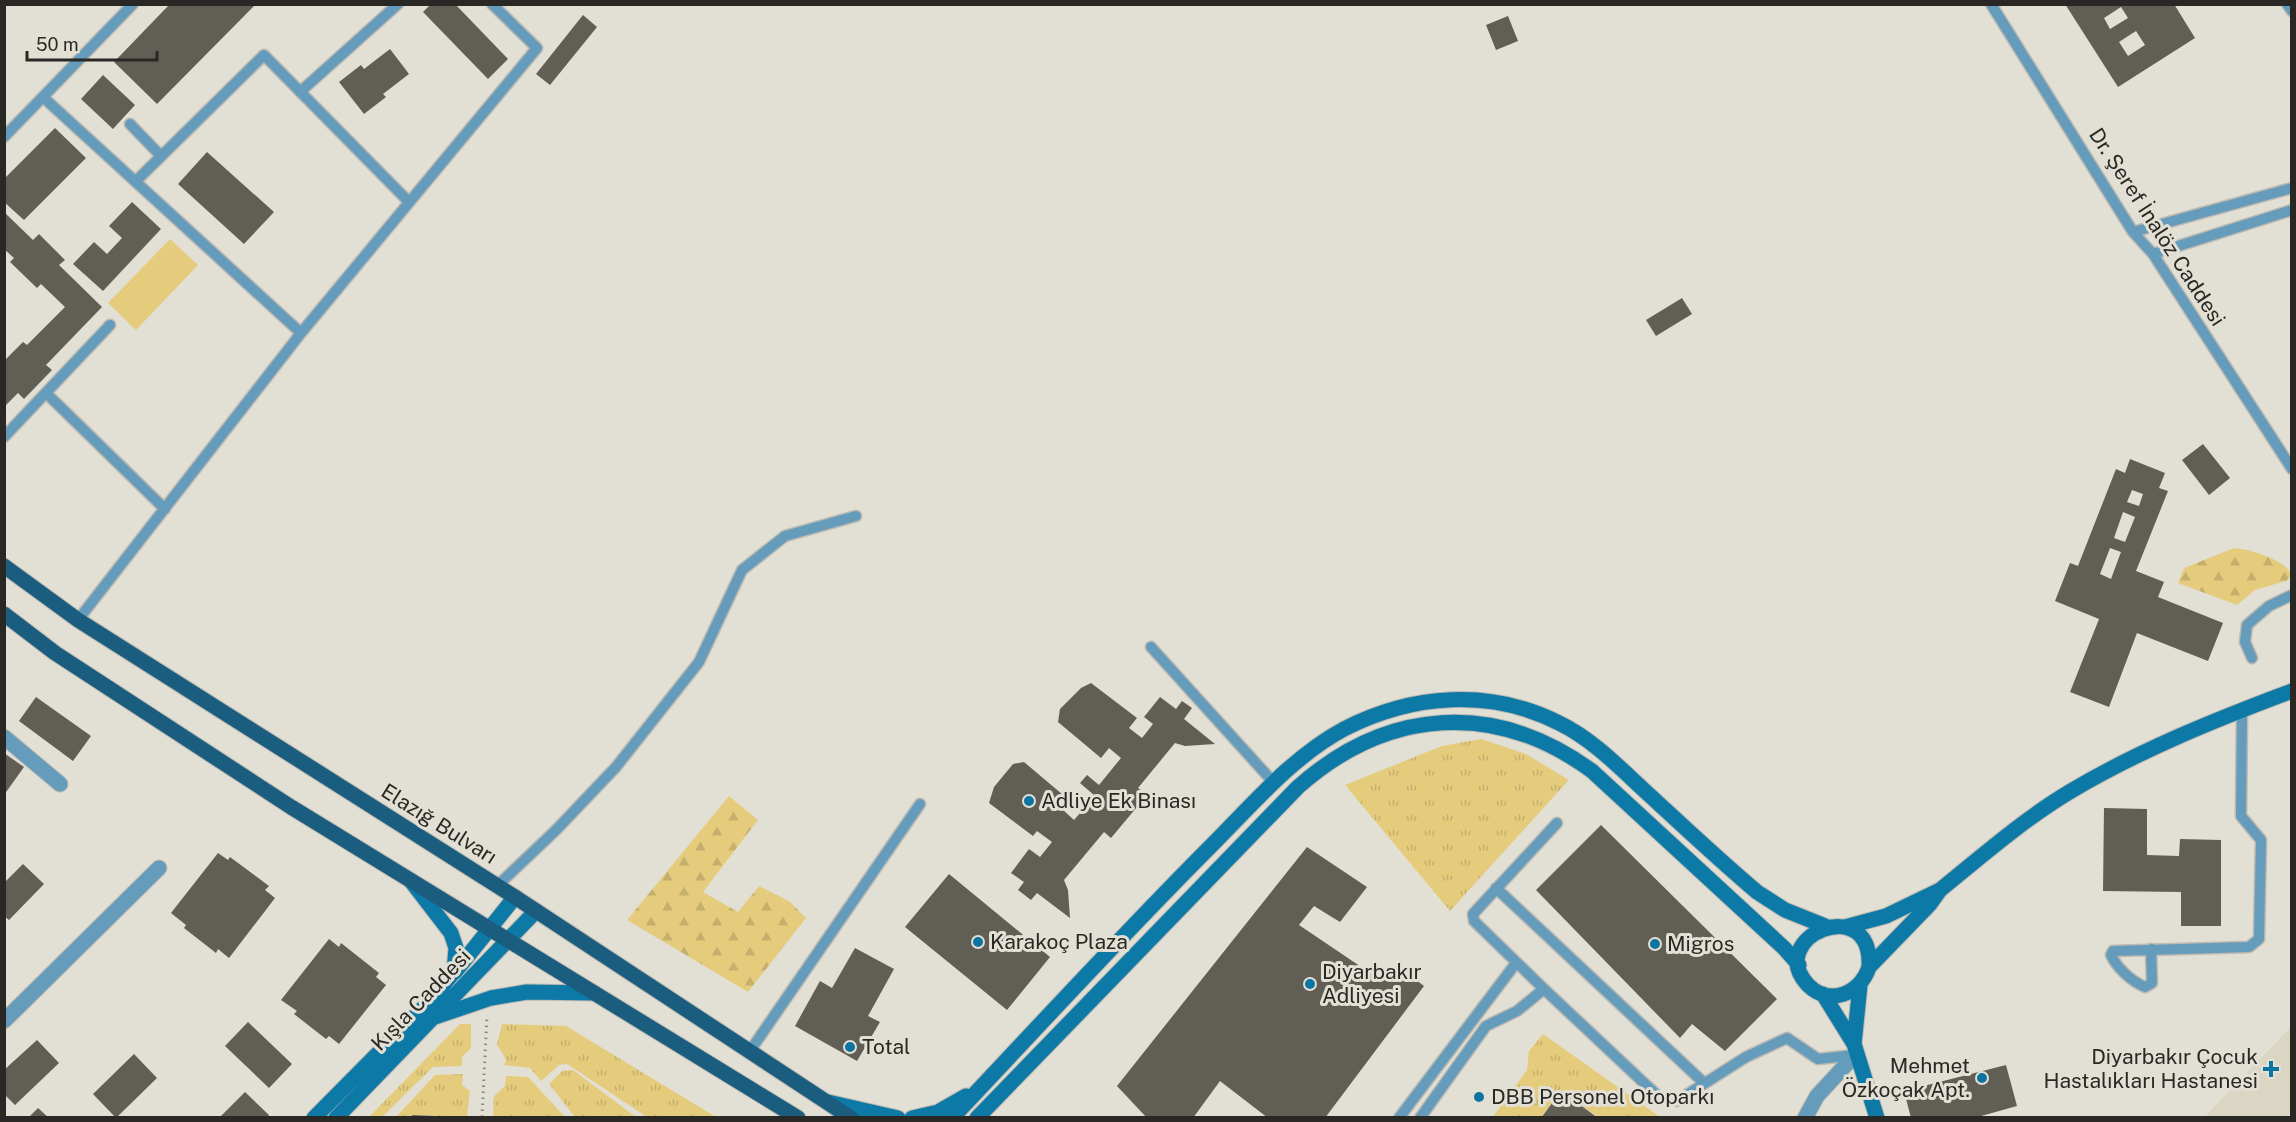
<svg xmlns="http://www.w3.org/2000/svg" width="2296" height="1122" viewBox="0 0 2296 1122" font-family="'Public Sans',sans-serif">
<defs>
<pattern id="grass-tufts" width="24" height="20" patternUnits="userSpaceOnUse" patternTransform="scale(1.5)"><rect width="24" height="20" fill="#e5cc7d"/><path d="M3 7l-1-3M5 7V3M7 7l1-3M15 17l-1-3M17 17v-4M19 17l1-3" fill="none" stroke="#c4af6c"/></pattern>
<pattern id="forest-firs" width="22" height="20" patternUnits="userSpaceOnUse" patternTransform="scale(1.5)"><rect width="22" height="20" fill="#e5cc7d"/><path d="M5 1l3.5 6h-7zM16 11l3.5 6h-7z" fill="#c4af6c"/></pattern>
</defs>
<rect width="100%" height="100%" fill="#e2dfd5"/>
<!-- built -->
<path fill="#dbd5c4" d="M 2291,1027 L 2291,1117 L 2205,1117 L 2211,1110 Z"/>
<!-- grass -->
<path fill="url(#grass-tufts)" d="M 1481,739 L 1526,754 L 1569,780 L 1450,911 L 1345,785 L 1442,746 Z
M 460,1024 L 471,1024 L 471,1048 L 462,1057 L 462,1066 L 433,1067 L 382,1117 L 369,1117 Z
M 502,1024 L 566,1026 L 716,1117 L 647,1117 L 567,1064 L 559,1065 L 541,1081 L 530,1068 L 504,1065 L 506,1060 L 497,1044 Z
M 1543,1034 L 1660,1117 L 1598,1117 L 1561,1091 L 1541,1117 L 1492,1118 L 1527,1070 L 1529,1051 Z
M 573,1070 L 636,1117 L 575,1117 L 549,1084 L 562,1071 Z
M 463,1074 L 462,1085 L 470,1091 L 467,1117 L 413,1115 L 412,1117 L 395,1118 L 435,1075 Z
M 506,1076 L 528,1077 L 565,1117 L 493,1117 L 494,1096 L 505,1086 Z"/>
<!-- forest -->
<path fill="url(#forest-firs)" d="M 2234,548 C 2248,549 2289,560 2291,576 L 2286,581 L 2255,590 L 2237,605 L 2178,583 L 2184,568 Z
M 729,796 L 758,820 L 703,892 L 738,912 L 759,886 L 789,901 L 806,918 L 748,992 L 627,920 Z"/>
<!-- garden -->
<path fill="#e5cc7d" d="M 170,239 L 198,265 L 136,330 L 108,303 Z"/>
<!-- building -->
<path fill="#615e56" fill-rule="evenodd" d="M 431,4 L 455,4 L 508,59 L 488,79 L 423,12 Z
M 2065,4 L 2174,4 L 2195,38 L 2118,87 ZM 2121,7 L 2128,18 L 2110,29 L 2104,18 ZM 2136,31 L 2145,45 L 2128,56 L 2119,42 Z
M 169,5 L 255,5 L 157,104 L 114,62 Z
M 583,15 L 597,27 L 550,85 L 536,74 Z
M 1508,16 L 1518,41 L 1496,50 L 1486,25 Z
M 390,49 L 409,74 L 383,94 L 386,97 L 364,114 L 339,82 L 361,65 L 364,69 Z
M 103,75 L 135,105 L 113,129 L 81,99 Z
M 55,128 L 86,158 L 24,220 L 4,202 L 4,179 Z
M 207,152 L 274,212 L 244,244 L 178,184 Z
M 132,202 L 161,229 L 103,291 L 73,264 L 94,242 L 107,254 L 122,238 L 109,226 Z
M 4,212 L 33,240 L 39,234 L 65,260 L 59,265 L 102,307 L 46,365 L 52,370 L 24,399 L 18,393 L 4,407 L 4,361 L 23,342 L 27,345 L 65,307 L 41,284 L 37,288 L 10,262 L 14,258 L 4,249 Z
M 1682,298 L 1692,314 L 1656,336 L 1646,320 Z
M 2203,444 L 2230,478 L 2209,495 L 2182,460 Z
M 2130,459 L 2165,473 L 2159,488 L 2168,491 L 2136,571 L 2164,582 L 2158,597 L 2223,623 L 2208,661 L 2137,633 L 2109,707 L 2070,692 L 2099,619 L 2055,601 L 2070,563 L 2078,566 L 2116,469 L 2125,473 ZM 2132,490 L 2143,494 L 2139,506 L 2127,502 ZM 2123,512 L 2135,517 L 2125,542 L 2114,538 ZM 2110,548 L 2121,552 L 2111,579 L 2100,574 Z
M 1091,683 L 1137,718 L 1129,728 L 1142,738 L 1153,724 L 1144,717 L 1160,697 L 1176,709 L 1182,701 L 1192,708 L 1184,719 L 1215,744 L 1185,746 L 1175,743 L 1138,788 L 1147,795 L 1111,838 L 1104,832 L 1064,880 L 1068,890 L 1070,918 L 1037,893 L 1031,900 L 1018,890 L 1024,882 L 1011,873 L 1029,849 L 1040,857 L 1052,842 L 1037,831 L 1033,836 L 989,803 L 994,787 L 1013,764 L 1024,762 L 1069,800 L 1062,809 L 1074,820 L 1095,796 L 1080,783 L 1087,775 L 1099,785 L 1121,758 L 1109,748 L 1101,758 L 1058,722 L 1060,709 L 1081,688 Z
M 36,697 L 91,736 L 73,761 L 19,721 Z
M 4,753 L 24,767 L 4,795 Z
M 2104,808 L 2147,809 L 2147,855 L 2179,856 L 2180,839 L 2221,840 L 2221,926 L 2181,926 L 2181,892 L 2103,891 Z
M 1601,825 L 1777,999 L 1725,1051 L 1692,1024 L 1680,1038 L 1536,890 Z
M 1307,847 L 1367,887 L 1340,922 L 1314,906 L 1299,925 L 1382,981 L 1390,969 L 1406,972 L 1424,986 L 1325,1118 L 1268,1118 L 1220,1081 L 1193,1118 L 1147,1118 L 1117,1086 Z
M 218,853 L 228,860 L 230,857 L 269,886 L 265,890 L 275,898 L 229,958 L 218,949 L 216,953 L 184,928 L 186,925 L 171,913 Z
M 23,864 L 44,884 L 9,920 L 4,916 L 4,883 Z
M 949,874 L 1050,957 L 1007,1010 L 905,927 Z
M 329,939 L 339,947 L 341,943 L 379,973 L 376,977 L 386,985 L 339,1044 L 329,1036 L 326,1039 L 294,1014 L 297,1011 L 281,1000 Z
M 855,948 L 894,969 L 868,1016 L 880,1022 L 857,1061 L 795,1026 L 820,981 L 832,988 Z
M 248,1022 L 292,1064 L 269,1088 L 225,1046 Z
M 37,1040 L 59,1063 L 15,1105 L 4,1094 L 4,1070 Z
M 134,1054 L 157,1078 L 116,1118 L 93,1094 Z
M 2006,1065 L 2017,1106 L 1974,1118 L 1911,1118 L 1904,1091 Z
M 1561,1091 L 1598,1118 L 1541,1118 Z
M 245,1092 L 269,1115 L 267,1118 L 219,1118 Z
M 38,1108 L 49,1118 L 28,1118 Z
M 412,1115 L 435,1116 L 435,1118 L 412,1118 Z"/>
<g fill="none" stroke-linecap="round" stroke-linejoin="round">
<!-- lane casing -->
<g stroke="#bdbab2" stroke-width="13">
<path id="lane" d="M 1991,4 L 2133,232 L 2153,254 L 2292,469
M 2287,4 L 2292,11
M 300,92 L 398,4
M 44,98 L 301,333
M 130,124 L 161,156
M 4,137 L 133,4
M 136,181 L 264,55 L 408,201
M 2133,232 L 2292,188
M 2153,254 L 2292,210
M 46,393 L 165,509
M 4,437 L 110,325
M 78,620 L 301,333 L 537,48 L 492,4
M 1151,647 L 1274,783
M 2252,658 L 2245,642 L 2247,625 L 2269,606 L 2292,595
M 497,886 L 557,829 L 616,767 L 699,662 L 742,570 L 785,536 L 856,516
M 1496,888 L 1703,1082
M 2151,949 L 2152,983 L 2145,987 C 2131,981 2117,968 2111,955 L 2113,951 L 2249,947 L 2259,939 L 2261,840 L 2241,816 L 2242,710
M 1544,989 L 1474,921 L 1473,914 L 1557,823
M 750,1051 L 920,804
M 1399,1118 L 1516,963
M 1420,1118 L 1486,1026 L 1517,1011 L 1544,989 L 1659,1097 L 1677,1101 L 1746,1057 L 1787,1038 L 1818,1059 L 1855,1055"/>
</g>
<!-- street casing -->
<g stroke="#bdbab2" stroke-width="17">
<path id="street" d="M 4,737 L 60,784
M 4,1021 L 159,868
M 1805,1118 L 1817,1096 L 1855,1055"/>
</g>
<!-- secondary casing -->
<g stroke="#bdbab2" stroke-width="17">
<path id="secondary" d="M 1845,927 L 1886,916 L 1940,890
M 1869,967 C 1873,891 1763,937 1808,985 C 1830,1007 1861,993 1869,967 L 1930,904 L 1940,890 C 1982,856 2024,819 2071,791 C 2140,750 2217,719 2292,691
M 455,972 L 515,897
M 1860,985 L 1854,1044 L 1877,1118
M 1823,994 L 1854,1044
M 435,1017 L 491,998 L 527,992 L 594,993
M 828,1102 L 898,1118
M 314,1118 L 432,999 L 454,972 L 456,948 L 451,933 L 411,881
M 336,1118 L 536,911
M 912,1118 L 938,1112 L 966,1096
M 952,1118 C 1038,1027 1123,934 1211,846 C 1253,804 1292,757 1344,729 C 1412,694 1490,688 1559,723 C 1592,739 1618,766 1645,791 C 1682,825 1719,860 1757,892 L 1785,910 L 1825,926
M 977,1118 L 1298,787 C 1387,708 1495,700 1592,771 L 1784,948 L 1799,965"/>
</g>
<!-- primary casing -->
<g stroke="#bdbab2" stroke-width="17">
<path id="primary" d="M 4,566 L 78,620 L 515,897 L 851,1118
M 4,614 L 55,653 L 291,807 L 798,1118"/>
</g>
<!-- path -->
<path stroke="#87857e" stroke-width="3" stroke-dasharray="1.5 4.5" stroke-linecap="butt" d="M 482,1117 L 487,1015"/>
<!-- lane -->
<use href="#lane" stroke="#659bbb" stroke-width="10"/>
<!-- street -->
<use href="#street" stroke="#659bbb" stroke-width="15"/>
<!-- secondary -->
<use href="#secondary" stroke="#0c79a7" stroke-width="15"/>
<!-- primary -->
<use href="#primary" stroke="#1a5d7e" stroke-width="15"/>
</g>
<!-- markers -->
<g fill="#0c74a0" stroke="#e2dfd5" stroke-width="2">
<circle cx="1029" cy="801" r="6"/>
<circle cx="978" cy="942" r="6"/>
<circle cx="1655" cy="944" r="6"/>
<circle cx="1310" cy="984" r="6"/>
<circle cx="850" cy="1047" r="6"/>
<path d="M2268 1060h6v6h6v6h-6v6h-6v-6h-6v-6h6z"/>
<circle cx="1982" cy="1078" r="6"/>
<circle cx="1479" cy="1097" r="6"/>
</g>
<g text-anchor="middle" stroke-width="6" stroke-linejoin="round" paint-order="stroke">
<!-- street labels -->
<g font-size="21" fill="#292824" stroke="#e2dfd5">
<text transform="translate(2157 227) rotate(57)" y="7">Dr. Şeref İnalöz Caddesi</text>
<text transform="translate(439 824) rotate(32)" y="7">Elazığ Bulvarı</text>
<text transform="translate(421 1000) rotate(-46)" y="7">Kışla Caddesi</text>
</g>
<!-- poi labels -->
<g font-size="21" fill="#292824" stroke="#e2dfd5" text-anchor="start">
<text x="1041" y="808">Adliye Ek Binası</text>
<text x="990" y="949">Karakoç Plaza</text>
<text x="1667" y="951">Migros</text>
<text x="1322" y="979">Diyarbakır<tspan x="1322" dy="24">Adliyesi</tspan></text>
<text x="862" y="1054">Total</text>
<text x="2258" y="1064" text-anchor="end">Diyarbakır Çocuk<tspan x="2258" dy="24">Hastalıkları Hastanesi</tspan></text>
<text x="1970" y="1073" text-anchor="end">Mehmet<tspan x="1970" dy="24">Özkoçak Apt.</tspan></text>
<text x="1491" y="1104">DBB Personel Otoparkı</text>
</g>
</g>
<!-- border -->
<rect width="2296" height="1122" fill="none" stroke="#292824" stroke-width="12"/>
<!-- scale -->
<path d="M27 51v9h130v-9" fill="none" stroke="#292824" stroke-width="3"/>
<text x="36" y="51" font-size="18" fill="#292824" stroke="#e2dfd5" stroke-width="4.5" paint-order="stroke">50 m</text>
</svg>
